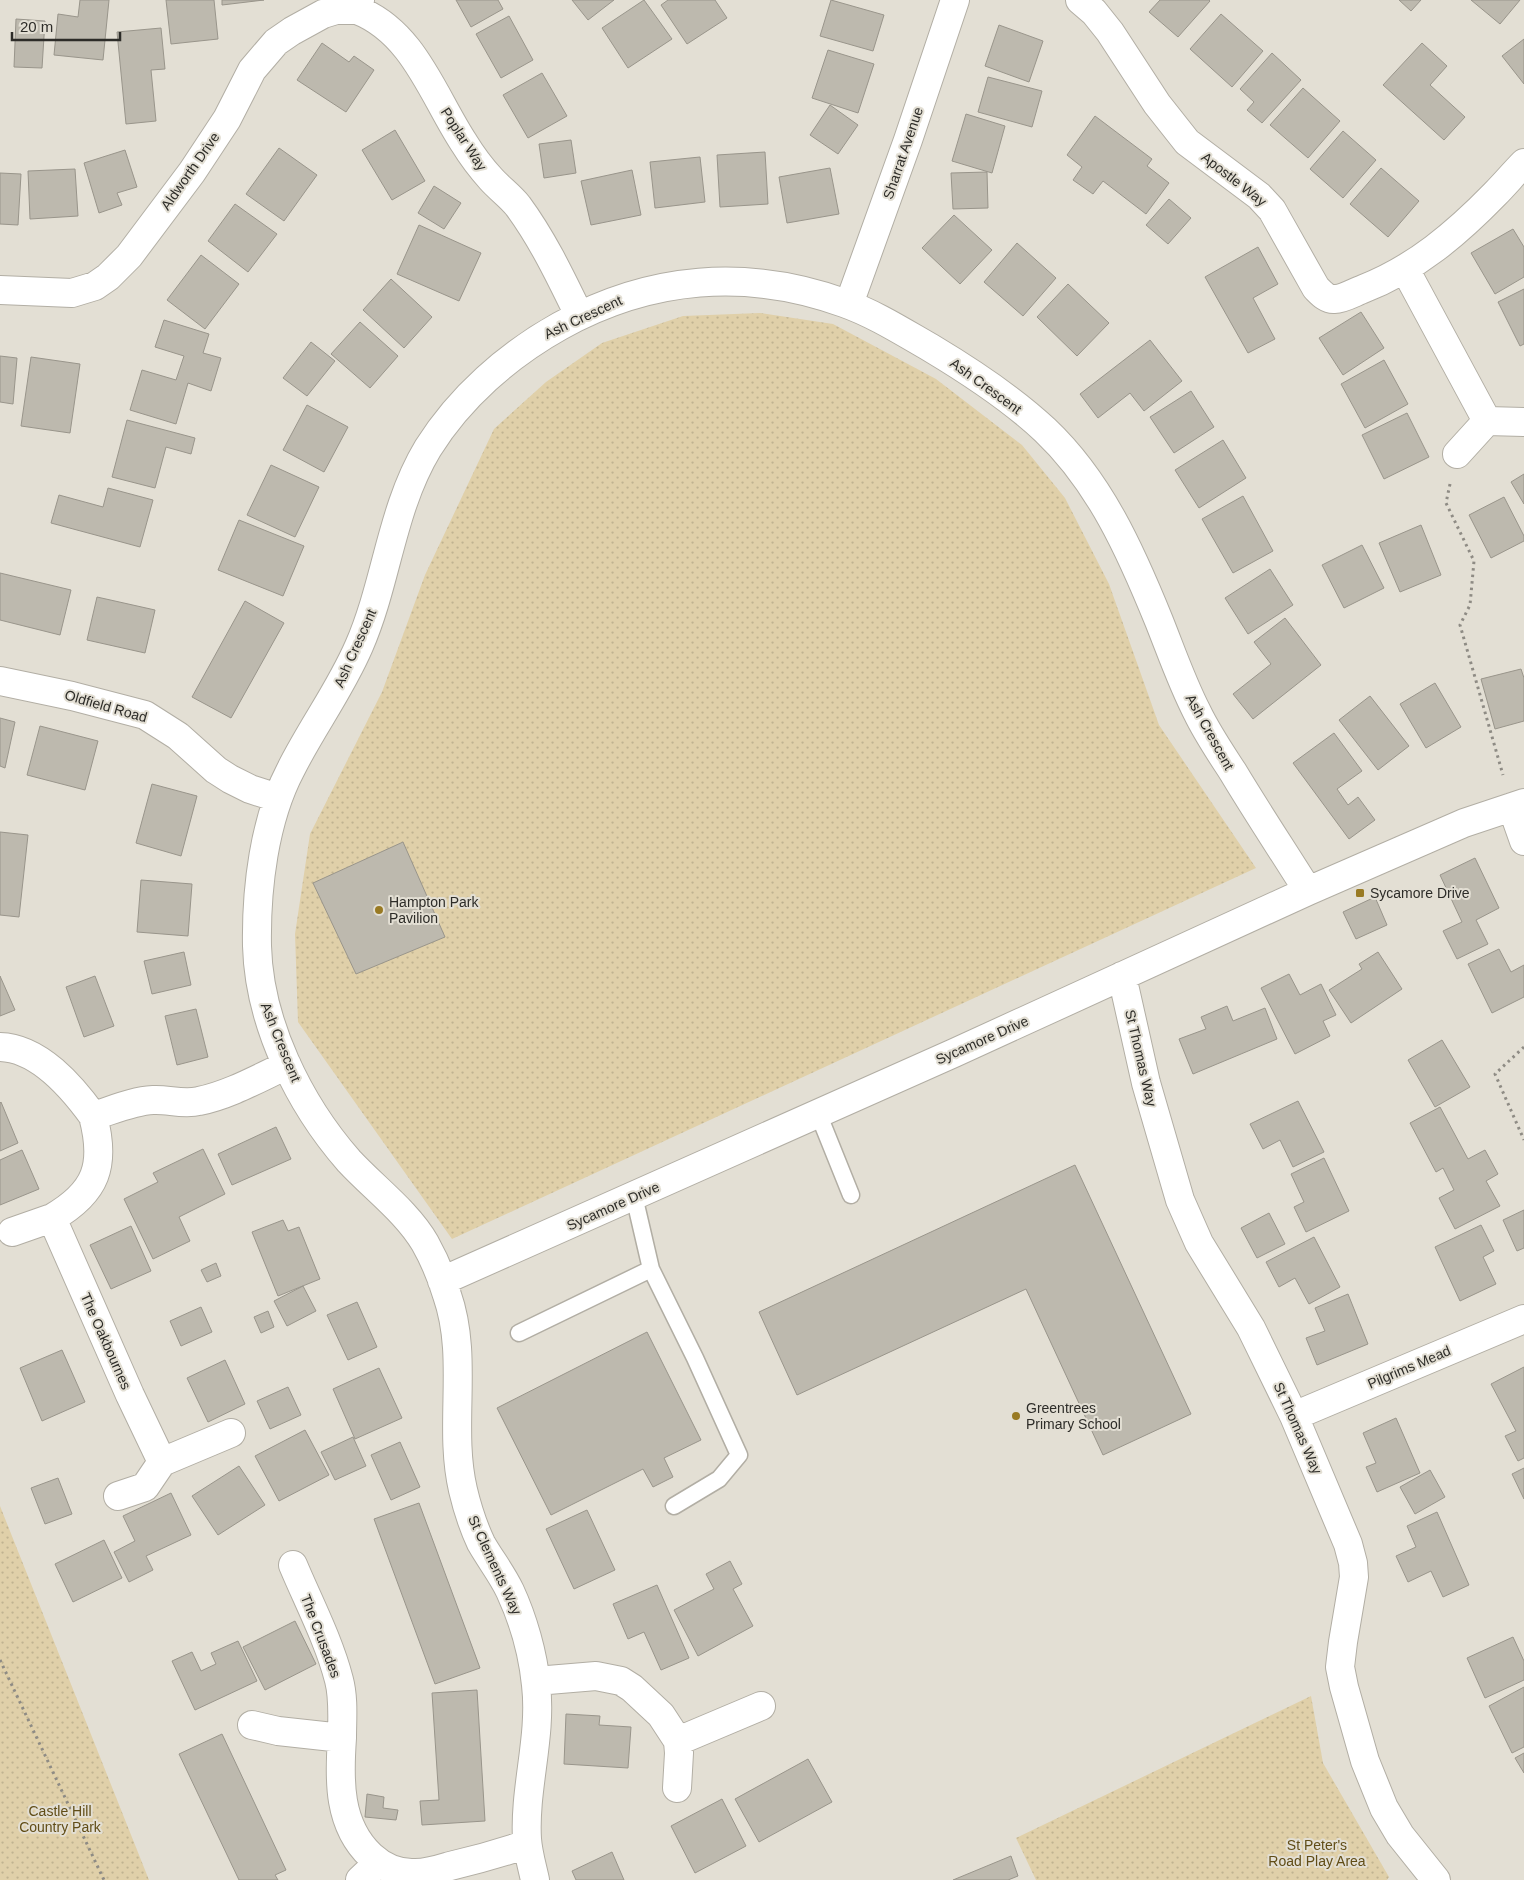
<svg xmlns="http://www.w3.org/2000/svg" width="1524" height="1880" viewBox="0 0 1524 1880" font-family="Helvetica,sans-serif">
<defs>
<pattern id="grass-dots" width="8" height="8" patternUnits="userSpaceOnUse" patternTransform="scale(1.25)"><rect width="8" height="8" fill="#e0d0a9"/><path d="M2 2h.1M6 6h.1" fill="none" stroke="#c0b391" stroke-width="1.8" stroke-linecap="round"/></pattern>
</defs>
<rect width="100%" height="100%" fill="#e3dfd4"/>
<!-- grass -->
<path fill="url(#grass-dots)" d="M 760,313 L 833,324 L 936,379 L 1022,445 L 1065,498 L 1109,584 L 1159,725 L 1256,868 L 452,1239 L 298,1022 L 295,934 L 310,834 L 382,692 L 425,575 L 494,429 L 546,382 L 602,343 L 683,316 Z
M 0,1506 L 149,1880 L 0,1880 Z
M 1311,1696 L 1323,1763 L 1389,1877 L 1387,1880 L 1036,1880 L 1016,1838 Z"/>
<!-- building -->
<path fill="#bdb9ae" stroke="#99958b" d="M 80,0 L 109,0 L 103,60 L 54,55 L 58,14 L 78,17 Z
M 166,0 L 214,0 L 218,39 L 171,44 Z
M 222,0 L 264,0 L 222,5 Z
M 456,0 L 498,0 L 503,9 L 471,27 Z
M 572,0 L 614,0 L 588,20 Z
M 644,0 L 672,39 L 628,68 L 602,28 Z
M 668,0 L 715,0 L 727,18 L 687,44 L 661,5 Z
M 831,0 L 884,15 L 873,51 L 820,36 Z
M 1160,0 L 1209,0 L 1210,1 L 1178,37 L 1149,12 Z
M 1399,0 L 1421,0 L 1411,11 Z
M 1471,0 L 1520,0 L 1500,24 Z
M 1221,14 L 1263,51 L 1232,87 L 1190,49 Z
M 509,16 L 533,60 L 501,78 L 476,34 Z
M 16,19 L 45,21 L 42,68 L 14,67 Z
M 999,25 L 1043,41 L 1029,82 L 985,66 Z
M 161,28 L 165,69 L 151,70 L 156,121 L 126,124 L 117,32 Z
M 1524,39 L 1524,84 L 1502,56 Z
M 322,43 L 349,62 L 354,56 L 374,70 L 346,112 L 297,80 Z
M 1422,43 L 1447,66 L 1430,85 L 1465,117 L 1444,140 L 1383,85 Z
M 828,50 L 874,64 L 858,113 L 812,98 Z
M 1272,53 L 1301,80 L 1262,123 L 1247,110 L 1254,102 L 1240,89 Z
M 542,73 L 567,116 L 528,138 L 503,95 Z
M 988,77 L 1042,91 L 1032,127 L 978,112 Z
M 1303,88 L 1340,121 L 1308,158 L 1270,125 Z
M 830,105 L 858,125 L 838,154 L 810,135 Z
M 966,114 L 1005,126 L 992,173 L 952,161 Z
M 1095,116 L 1152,159 L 1147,166 L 1169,183 L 1146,214 L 1103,181 L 1093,194 L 1073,180 L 1082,167 L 1067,155 Z
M 395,130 L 425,181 L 392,200 L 362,150 Z
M 1343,131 L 1376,160 L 1343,198 L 1310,169 Z
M 571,140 L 576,173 L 544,178 L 539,144 Z
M 279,148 L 317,175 L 284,221 L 246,194 Z
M 125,150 L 137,187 L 117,193 L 122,205 L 99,213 L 84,163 Z
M 765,152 L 768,204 L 720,207 L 717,155 Z
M 700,157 L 705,202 L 655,208 L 650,162 Z
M 830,168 L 839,214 L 787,223 L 779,177 Z
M 1381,168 L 1419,201 L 1388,237 L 1350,204 Z
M 75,169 L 78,216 L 30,219 L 28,171 Z
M 632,170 L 641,215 L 591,225 L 581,181 Z
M 987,172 L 988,208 L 953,209 L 951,173 Z
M 0,173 L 21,174 L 18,225 L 0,224 Z
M 434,186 L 461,203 L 444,229 L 418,213 Z
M 1169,199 L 1191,218 L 1168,244 L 1146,225 Z
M 235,204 L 277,234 L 248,272 L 208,241 Z
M 954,215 L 992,250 L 960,284 L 922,248 Z
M 419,225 L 481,253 L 459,301 L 397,274 Z
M 1513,229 L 1524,247 L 1524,277 L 1495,294 L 1471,253 Z
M 1017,243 L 1056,278 L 1023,316 L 984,282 Z
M 1258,247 L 1278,284 L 1253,298 L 1275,339 L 1248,353 L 1205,277 Z
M 201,255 L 239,284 L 205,329 L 167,300 Z
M 391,279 L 432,317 L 404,348 L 363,310 Z
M 1068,284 L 1109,323 L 1077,356 L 1037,317 Z
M 1524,289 L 1524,344 L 1520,346 L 1498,302 Z
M 1361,312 L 1384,348 L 1343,375 L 1319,338 Z
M 164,320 L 209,334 L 203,353 L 221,358 L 211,391 L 188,383 L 176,424 L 130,410 L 142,370 L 176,380 L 184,356 L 155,347 Z
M 360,322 L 398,356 L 370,388 L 331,354 Z
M 1150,340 L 1182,381 L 1144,411 L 1130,393 L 1098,418 L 1080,394 Z
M 311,342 L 335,361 L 307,396 L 283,378 Z
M 0,356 L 17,358 L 13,404 L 0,402 Z
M 31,357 L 80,364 L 70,433 L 21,426 Z
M 1384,360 L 1408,404 L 1365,428 L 1341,384 Z
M 1191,391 L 1214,427 L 1174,453 L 1150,417 Z
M 307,405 L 348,427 L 324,472 L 283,450 Z
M 1407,413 L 1429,457 L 1384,479 L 1362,435 Z
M 127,420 L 195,438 L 191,454 L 166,447 L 155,488 L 112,477 Z
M 1223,440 L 1246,478 L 1199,508 L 1175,470 Z
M 271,465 L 319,487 L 295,537 L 247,515 Z
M 1524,474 L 1524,504 L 1511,482 Z
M 108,488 L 153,500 L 140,547 L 51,523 L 59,495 L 103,507 Z
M 1243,496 L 1273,551 L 1233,573 L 1202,519 Z
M 1504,497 L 1524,536 L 1524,541 L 1491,558 L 1469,515 Z
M 239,520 L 304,546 L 283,596 L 218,570 Z
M 1421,525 L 1441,575 L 1400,592 L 1379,543 Z
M 1362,545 L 1384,588 L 1344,608 L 1322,565 Z
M 1270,569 L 1293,605 L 1248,634 L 1225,598 Z
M 0,573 L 71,590 L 60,635 L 0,620 Z
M 97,597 L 155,610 L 145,653 L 87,640 Z
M 245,601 L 284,623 L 231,718 L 192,697 Z
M 1285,618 L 1321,665 L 1253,719 L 1233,694 L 1271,664 L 1254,642 Z
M 1521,669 L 1524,678 L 1524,721 L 1495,729 L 1481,679 Z
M 1435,683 L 1461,727 L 1426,748 L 1400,704 Z
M 1370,696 L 1409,746 L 1378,770 L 1339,720 Z
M 0,718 L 15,722 L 5,768 L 0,766 Z
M 40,726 L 98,741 L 85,790 L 27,775 Z
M 1334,733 L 1362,771 L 1337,789 L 1348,805 L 1358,797 L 1375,820 L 1349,839 L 1293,763 Z
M 152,784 L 197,796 L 181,856 L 136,843 Z
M 0,832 L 28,835 L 19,917 L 0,915 Z
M 403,842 L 445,937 L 356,974 L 313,883 Z
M 1475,858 L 1499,908 L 1476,920 L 1488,944 L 1457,959 L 1443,931 L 1462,922 L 1440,875 Z
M 141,880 L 192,884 L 188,936 L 137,932 Z
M 1375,897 L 1387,925 L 1356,939 L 1343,912 Z
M 1499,949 L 1511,972 L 1524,965 L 1524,997 L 1492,1013 L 1468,964 Z
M 184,952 L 191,985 L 152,994 L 144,961 Z
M 1378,952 L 1402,989 L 1351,1023 L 1329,990 L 1362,969 L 1359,964 Z
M 1289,974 L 1300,995 L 1321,984 L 1336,1015 L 1323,1021 L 1330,1036 L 1295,1054 L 1261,988 Z
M 0,976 L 15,1010 L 0,1016 Z
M 95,976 L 114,1026 L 84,1037 L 66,987 Z
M 1227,1006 L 1233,1021 L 1265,1008 L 1277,1039 L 1193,1074 L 1179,1039 L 1206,1029 L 1201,1017 Z
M 196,1009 L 208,1057 L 177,1065 L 165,1016 Z
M 1442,1040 L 1470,1087 L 1435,1107 L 1408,1060 Z
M 1298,1101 L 1324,1152 L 1293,1167 L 1280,1140 L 1263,1149 L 1250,1124 Z
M 1,1102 L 18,1143 L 0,1151 L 0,1103 Z
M 1440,1107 L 1468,1159 L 1485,1150 L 1498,1174 L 1486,1181 L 1500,1206 L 1455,1229 L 1439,1198 L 1454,1190 L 1443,1168 L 1436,1172 L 1410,1123 Z
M 276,1127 L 291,1159 L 232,1185 L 218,1154 Z
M 203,1149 L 225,1194 L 179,1217 L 190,1241 L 153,1259 L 124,1199 L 158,1182 L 153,1173 Z
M 22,1150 L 39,1189 L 0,1205 L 0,1160 Z
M 1324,1158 L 1349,1211 L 1306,1232 L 1294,1207 L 1304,1202 L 1291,1174 Z
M 1075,1165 L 1191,1414 L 1103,1455 L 1026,1289 L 797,1395 L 759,1312 Z
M 1524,1210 L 1524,1248 L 1517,1251 L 1503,1220 Z
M 1269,1213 L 1285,1244 L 1257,1258 L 1241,1228 Z
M 283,1220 L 288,1231 L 299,1227 L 320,1279 L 278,1296 L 252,1232 Z
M 1481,1225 L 1494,1251 L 1483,1257 L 1496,1284 L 1460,1301 L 1435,1247 Z
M 131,1226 L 151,1271 L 111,1289 L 90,1245 Z
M 1314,1237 L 1340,1287 L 1309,1304 L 1295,1278 L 1279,1287 L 1266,1262 Z
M 216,1263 L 221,1276 L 207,1282 L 201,1270 Z
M 303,1286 L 316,1311 L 287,1326 L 274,1301 Z
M 1348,1294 L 1368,1344 L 1317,1365 L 1306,1338 L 1325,1331 L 1315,1308 Z
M 357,1302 L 377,1347 L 348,1360 L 327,1315 Z
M 201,1307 L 212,1332 L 181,1346 L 170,1321 Z
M 268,1311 L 274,1327 L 261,1333 L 254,1317 Z
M 647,1332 L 701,1440 L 664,1458 L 673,1477 L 653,1487 L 643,1469 L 551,1515 L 497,1408 Z
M 62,1350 L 85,1402 L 42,1421 L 20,1368 Z
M 225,1360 L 245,1404 L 208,1422 L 187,1378 Z
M 1524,1367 L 1524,1458 L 1518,1461 L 1505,1436 L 1516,1431 L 1491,1384 Z
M 379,1368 L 402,1418 L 355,1439 L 333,1389 Z
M 288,1387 L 301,1415 L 270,1429 L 257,1401 Z
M 1396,1418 L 1420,1473 L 1377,1492 L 1366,1467 L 1376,1463 L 1363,1433 Z
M 305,1430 L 329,1475 L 279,1501 L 255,1456 Z
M 353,1437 L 366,1466 L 335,1480 L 321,1452 Z
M 400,1442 L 420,1487 L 391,1500 L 371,1455 Z
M 239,1466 L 265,1505 L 218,1535 L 192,1496 Z
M 1524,1468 L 1524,1499 L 1512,1474 Z
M 1430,1470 L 1445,1497 L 1415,1514 L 1400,1487 Z
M 58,1478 L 72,1514 L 45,1524 L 31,1488 Z
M 171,1493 L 191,1535 L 146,1556 L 153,1570 L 129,1582 L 114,1552 L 135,1541 L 123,1516 Z
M 419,1503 L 480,1668 L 435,1684 L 374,1519 Z
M 587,1510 L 615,1570 L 574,1589 L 546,1529 Z
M 1437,1512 L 1469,1585 L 1443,1597 L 1431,1571 L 1408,1582 L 1396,1556 L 1416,1547 L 1407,1526 Z
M 104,1540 L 122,1578 L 73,1602 L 55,1564 Z
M 730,1561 L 742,1584 L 733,1589 L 753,1626 L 698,1656 L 674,1610 L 714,1589 L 706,1574 Z
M 657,1585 L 689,1658 L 661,1670 L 644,1632 L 628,1639 L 613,1604 Z
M 295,1621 L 316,1664 L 265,1690 L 243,1647 Z
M 1513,1637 L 1524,1661 L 1524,1680 L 1485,1698 L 1467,1658 Z
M 238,1641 L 257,1681 L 195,1710 L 172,1661 L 192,1652 L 201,1671 L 216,1664 L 211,1653 Z
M 1524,1687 L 1524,1747 L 1512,1753 L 1489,1706 Z
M 477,1690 L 485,1821 L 422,1825 L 420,1801 L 439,1800 L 432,1693 Z
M 566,1714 L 600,1716 L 599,1725 L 631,1727 L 628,1768 L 564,1764 Z
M 222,1734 L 286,1870 L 275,1875 L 278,1880 L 239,1880 L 179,1754 Z
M 1524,1753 L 1524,1773 L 1515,1758 Z
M 808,1759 L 832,1802 L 759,1842 L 735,1799 Z
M 367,1794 L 384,1797 L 383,1808 L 398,1810 L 396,1820 L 365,1817 Z
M 722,1799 L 746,1846 L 695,1873 L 671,1826 Z
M 612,1852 L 624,1880 L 576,1880 L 572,1871 Z
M 1011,1856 L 1018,1876 L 1008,1880 L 953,1880 Z"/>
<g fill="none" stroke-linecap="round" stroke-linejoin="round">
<!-- lane casing -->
<g stroke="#b2aea4" stroke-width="19">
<path id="lane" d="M 818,1113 L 851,1195
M 634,1196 L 651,1269 L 695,1358 L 739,1455 L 719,1479 L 674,1506
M 519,1333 L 651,1269"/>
</g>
<!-- street casing -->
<g stroke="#b2aea4" stroke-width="30">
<path id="street" d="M 360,0 L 357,10 C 414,32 433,96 464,143 C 472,156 481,168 491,179 C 500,189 510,196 518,206 C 543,240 561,278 579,315
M 1080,0 L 1094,12 L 1110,32 L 1157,104 L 1187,142 L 1259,196 L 1272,210 L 1316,288 C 1321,293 1327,300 1335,299 C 1343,299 1355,292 1363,289 C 1415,269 1457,233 1495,194 C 1505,184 1514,173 1524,163
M 1405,269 L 1487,421 L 1524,422
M 0,290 L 72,293 L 95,286 L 108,277 L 129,256 L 192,172 L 227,119 L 252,70 L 276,42 L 292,31 L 323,14 L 336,10 L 357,10
M 849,304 L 908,140 L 955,0
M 1457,454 L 1487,421
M 0,681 L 72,696 L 145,715 L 178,736 L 216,770 L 230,779 L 250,789 L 278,798
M 1512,807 L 1524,841
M 1122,976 L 1146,1083 L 1180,1200 L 1199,1243 L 1251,1328 L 1294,1416 L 1348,1544 L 1353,1563 L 1354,1577 L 1343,1642 L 1340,1667 L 1344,1687 L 1365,1761 L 1384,1808 L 1400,1835 L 1436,1880
M 0,1047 C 39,1048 72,1087 93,1116 C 113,1110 133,1101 153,1100 C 168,1099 183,1105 199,1101 C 229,1095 259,1078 287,1065
M 93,1116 C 106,1165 97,1192 52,1218 L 130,1395 L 162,1462
M 12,1232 L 52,1218
M 442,1281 L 954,1053 L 1308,891 L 1464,823 L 1524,803
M 1294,1416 L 1524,1319
M 118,1496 L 145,1487 L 162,1462 L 231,1433
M 293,1565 C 309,1603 329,1641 339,1680 C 344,1699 342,1719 342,1738
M 536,1681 L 596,1676 L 621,1681 L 632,1688 L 661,1715 L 678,1741 L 679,1753 L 677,1788
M 252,1725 L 278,1731 L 342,1738 C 339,1780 338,1825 371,1856 C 383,1867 396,1873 412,1873 C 425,1874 437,1870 450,1866 C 476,1860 501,1853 527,1844
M 678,1741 L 761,1706
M 360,1880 L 378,1863
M 535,1880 C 532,1866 528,1853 527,1839 C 524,1788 542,1737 536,1685 C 533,1654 523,1619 510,1591 C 502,1574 490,1559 481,1543 C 473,1526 467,1507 463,1490 C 448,1426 469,1358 447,1295 C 442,1278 434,1259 425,1243 C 407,1212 374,1188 349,1161 C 299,1104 259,1023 257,946 C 256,889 264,820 291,769 C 312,727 340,690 359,646 C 387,582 391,509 428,448 C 460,397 508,355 560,326 C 650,276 747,268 844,303 C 875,314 903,332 931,348 C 971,372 1011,398 1045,430 C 1100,482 1131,552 1159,621 C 1171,651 1182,683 1197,712 C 1207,733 1220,752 1233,772 C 1257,812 1283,851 1308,891"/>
</g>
<!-- path -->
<path stroke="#8e8b84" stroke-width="3" stroke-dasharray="2.5 4" stroke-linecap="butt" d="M 1450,484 L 1446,503 L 1474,561 L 1470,605 L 1460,625 L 1503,775
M 1524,1047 L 1495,1074 L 1524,1140
M 0,1660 L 104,1880"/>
<!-- lane -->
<use href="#lane" stroke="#fff" stroke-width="16"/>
<!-- street -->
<use href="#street" stroke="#fff" stroke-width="28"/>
</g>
<!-- markers -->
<g fill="#997a23" stroke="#e3dfd4" stroke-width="2">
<rect x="1355" y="888" width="10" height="10" rx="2.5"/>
<circle cx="379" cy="910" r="5"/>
<circle cx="1016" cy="1416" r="5"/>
</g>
<g text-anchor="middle" stroke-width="4" stroke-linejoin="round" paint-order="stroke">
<!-- street labels -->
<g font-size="14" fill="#2d2c28" stroke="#e3dfd4">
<text transform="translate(464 139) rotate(57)" y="5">Poplar Way</text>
<text transform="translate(903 153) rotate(-71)" y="5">Sharrat Avenue</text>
<text transform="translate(190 171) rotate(-55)" y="5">Aldworth Drive</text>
<text transform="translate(1234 179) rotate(38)" y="5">Apostle Way</text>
<text transform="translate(583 317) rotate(-25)" y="5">Ash Crescent</text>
<text transform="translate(986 386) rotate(36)" y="5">Ash Crescent</text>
<text transform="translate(355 648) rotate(-66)" y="5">Ash Crescent</text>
<text transform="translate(106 706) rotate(16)" y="5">Oldfield Road</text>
<text transform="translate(1210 732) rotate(61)" y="5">Ash Crescent</text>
<text transform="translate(982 1040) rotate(-24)" y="5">Sycamore Drive</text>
<text transform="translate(281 1042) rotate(68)" y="5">Ash Crescent</text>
<text transform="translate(1141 1058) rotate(77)" y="5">St Thomas Way</text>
<text transform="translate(613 1206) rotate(-24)" y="5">Sycamore Drive</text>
<text transform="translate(106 1341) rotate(66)" y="5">The Oakbournes</text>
<text transform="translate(1409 1367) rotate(-23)" y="5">Pilgrims Mead</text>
<text transform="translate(1298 1428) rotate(66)" y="5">St Thomas Way</text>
<text transform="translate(495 1565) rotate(65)" y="5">St Clements Way</text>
<text transform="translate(321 1636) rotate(69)" y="5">The Crusades</text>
</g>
<!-- poi labels -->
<g font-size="14" fill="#2d2c28" stroke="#e3dfd4" text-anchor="start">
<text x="1370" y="898">Sycamore Drive</text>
<text x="389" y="907">Hampton Park<tspan x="389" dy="16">Pavilion</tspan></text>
<text x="1026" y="1413">Greentrees<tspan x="1026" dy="16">Primary School</tspan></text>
</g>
<!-- park labels -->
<g font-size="14" fill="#614d17" stroke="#e3dfd4">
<text x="60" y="1816">Castle Hill<tspan x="60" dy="16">Country Park</tspan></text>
<text x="1317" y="1850">St Peter's<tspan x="1317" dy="16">Road Play Area</tspan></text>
</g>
</g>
<!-- scale -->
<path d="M12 32v8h108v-8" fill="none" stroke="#2d2c28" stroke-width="2.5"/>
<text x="20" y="32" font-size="15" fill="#2d2c28" stroke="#e3dfd4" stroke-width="4" paint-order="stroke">20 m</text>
</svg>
